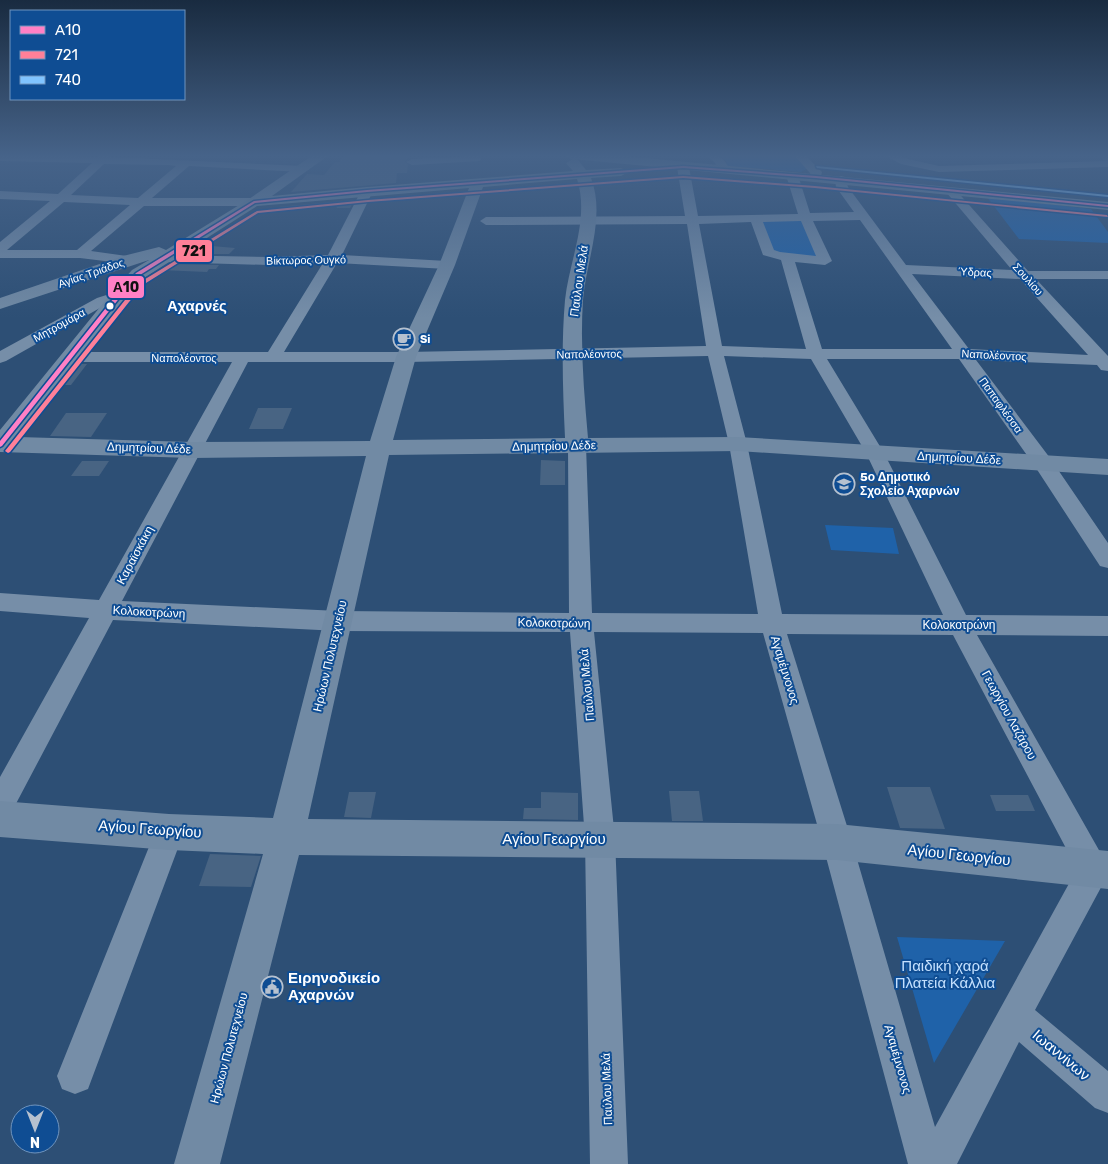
<svg xmlns="http://www.w3.org/2000/svg" width="1108" height="1164" viewBox="0 0 1108 1164" font-family="Rubik,sans-serif">
<rect width="100%" height="100%" fill="#2d4f75"/>
<!-- green -->
<path fill="#1f62a9" d="M 718,155 L 794,155 L 808,168 L 801,172 L 727,166 L 726,161 Z
M 987,197 L 1091,209 L 1108,232 L 1108,243 L 1019,239 Z
M 761,220 L 803,221 L 819,258 L 780,254 L 769,250 Z
M 825,525 L 893,528 L 899,554 L 831,550 Z
M 897,937 L 1005,941 L 934,1063 Z"/>
<!-- building -->
<path fill="#486483" d="M 345,155 L 409,155 L 409,158 L 404,161 L 408,165 L 407,173 L 397,173 L 396,183 L 291,192 L 307,174 L 324,175 L 335,162 L 339,162 Z
M 354,200 L 350,208 L 337,208 L 336,206 L 278,207 Z
M 200,245 L 235,248 L 229,254 L 186,254 Z
M 169,264 L 219,265 L 216,269 L 209,269 L 207,272 L 160,270 Z
M 77,364 L 87,364 L 71,385 L 61,385 Z
M 258,408 L 292,408 L 283,429 L 249,429 Z
M 66,413 L 107,413 L 91,437 L 50,436 Z
M 541,460 L 565,461 L 565,485 L 540,485 Z
M 82,461 L 109,461 L 99,476 L 71,476 Z
M 887,787 L 930,787 L 945,829 L 900,828 Z
M 669,791 L 699,791 L 703,821 L 672,821 Z
M 349,792 L 376,792 L 371,818 L 344,817 Z
M 541,792 L 578,793 L 578,820 L 523,819 L 524,808 L 541,808 Z
M 990,795 L 1028,795 L 1035,811 L 996,811 Z
M 210,854 L 261,856 L 251,887 L 199,886 Z"/>
<g fill="none" stroke-linecap="round" stroke-linejoin="round">
<!-- street -->
<path fill="#768ea8" fill-rule="evenodd" d="M 0,155 L 99,157 L 101,155 L 111,155 L 111,157 L 303,166 L 309,169 L 303,172 L 189,166 L 152,198 L 254,198 L 260,202 L 254,206 L 144,206 L 91,251 L 134,257 L 136,260 L 129,264 L 80,258 L 0,258 L 0,242 L 50,201 L 0,199 L 0,191 L 58,194 L 92,163 L 0,161 ZM 104,164 L 169,165 L 176,166 L 138,198 L 71,195 ZM 64,202 L 130,205 L 77,250 L 7,250 Z
M 707,155 C 720,155 724,158 730,170 L 728,172 L 720,172 L 715,163 Z
M 794,155 L 805,155 L 822,172 L 820,179 L 812,179 L 810,173 Z
M 884,155 L 898,155 L 908,159 L 939,166 L 1108,161 L 1108,167 L 939,172 L 901,164 Z
M 476,156 L 480,157 L 481,159 L 480,161 L 412,165 L 406,162 L 412,159 Z
M 683,164 L 689,167 L 698,216 L 798,214 L 786,175 L 792,172 L 798,175 L 810,213 L 854,212 L 836,187 L 835,179 L 841,176 L 845,177 L 848,187 L 906,265 L 1012,270 L 946,192 L 944,190 L 946,188 L 954,188 L 1028,271 L 1108,271 L 1108,279 L 1036,279 L 1108,356 L 1108,371 L 1101,370 L 1097,365 L 976,360 L 1050,458 L 1108,543 L 1108,568 L 1100,566 L 1036,468 L 959,359 L 827,359 L 884,453 L 966,615 L 1108,616 L 1108,636 L 977,635 L 1108,866 L 1105,880 L 1035,1010 L 1108,1071 L 1108,1113 L 1095,1108 L 1019,1042 L 957,1164 L 908,1164 L 822,842 L 763,633 L 594,632 L 615,839 L 628,1164 L 590,1164 L 585,839 L 570,632 L 339,631 L 113,620 L 10,815 L 0,819 L 0,777 L 89,618 L 0,611 L 0,593 L 99,600 L 232,362 L 69,362 L 63,360 L 61,357 L 63,354 L 69,352 L 268,352 L 323,263 L 269,265 L 165,262 L 158,258 L 160,255 L 269,257 L 328,255 L 361,191 L 367,187 L 373,191 L 342,255 L 447,261 L 454,265 L 447,269 L 337,263 L 284,352 L 406,352 L 706,346 L 687,224 L 486,225 L 480,221 L 486,217 L 685,216 L 677,167 ZM 860,220 L 952,349 L 822,349 L 795,262 L 825,265 L 832,261 L 813,221 ZM 801,221 L 816,256 L 780,252 L 774,250 L 763,222 ZM 751,222 L 763,255 L 781,260 L 806,349 L 722,346 L 699,224 ZM 912,274 L 1020,279 L 1088,355 L 969,349 ZM 708,356 L 729,444 L 758,614 L 592,613 L 586,446 L 584,442 L 577,440 L 570,442 L 568,446 L 569,613 L 339,611 L 122,601 L 248,362 L 406,362 ZM 724,356 L 811,359 L 866,453 L 943,615 L 782,614 L 747,444 ZM 787,634 L 953,635 L 1077,869 L 935,1127 L 852,842 Z
M 119,291 L 124,292 L 126,295 L 124,298 L 107,304 L 6,361 L 0,363 L 0,351 L 97,298 Z
M 169,817 L 179,822 L 184,832 L 88,1089 L 75,1094 L 62,1089 L 57,1076 L 159,822 Z"/>
<!-- secondary -->
<path fill="#718aa4" fill-rule="evenodd" d="M 313,155 L 329,155 L 272,196 L 367,187 L 573,171 L 566,163 L 573,159 L 568,158 L 567,155 L 613,155 L 1108,202 L 1108,210 L 573,159 L 578,160 L 586,170 L 621,168 L 628,172 L 621,176 L 591,178 C 606,217 586,261 583,300 C 580,346 584,392 588,438 L 738,437 L 1108,459 L 1108,475 L 738,451 L 389,455 L 308,819 L 837,824 L 1108,851 L 1108,889 L 837,860 L 299,855 L 220,1164 L 174,1164 L 263,854 L 169,850 L 0,837 L 0,801 L 169,814 L 273,818 L 366,456 L 192,458 L 0,452 L 0,430 L 113,291 L 132,270 L 149,260 L 0,309 L 0,298 L 123,256 L 159,247 L 166,250 L 249,199 ZM 577,179 C 590,219 569,261 565,300 C 561,346 563,393 565,438 L 393,440 L 416,357 L 455,265 L 483,187 ZM 469,188 L 439,265 L 396,357 L 370,441 L 192,442 L 18,437 L 125,299 L 144,278 L 257,206 Z
M 1099,155 L 1108,155 L 1108,161 L 1103,160 Z"/>
<!-- bus-1 casing -->
<g stroke="#0f4d93" stroke-width="3">
<path id="bus-1" d="M 683,166 L 816,176 L 1108,205 L 1108,207 L 816,178 L 683,168 L 367,192 L 255,203 L 140,275 L 121,296 L 2,446 L 0,447 L 0,441 L 117,294 L 136,273 L 254,201 L 367,190 Z"/>
</g>
<!-- bus-2 casing -->
<g stroke="#0f4d93" stroke-width="3">
<path id="bus-2" d="M 683,176 L 815,186 L 1107,215 L 1108,217 L 815,188 L 683,178 L 368,202 L 258,213 L 146,283 L 129,302 L 10,452 L 8,453 L 5,451 L 125,300 L 142,281 L 257,211 L 368,200 Z"/>
</g>
<!-- bus-3 casing -->
<g stroke="#0f4d93" stroke-width="3">
<path id="bus-3" d="M 816,166 L 1108,195 L 1108,197 L 817,168 Z"/>
</g>
<!-- bus-1 -->
<use href="#bus-1" fill="#ff80c5" fill-rule="evenodd"/>
<!-- bus-2 -->
<use href="#bus-2" fill="#ff8098" fill-rule="evenodd"/>
<!-- bus-3 -->
<use href="#bus-3" fill="#80c4ff" fill-rule="evenodd"/>
</g>
<!-- sky -->
<linearGradient id="sky" x2="0" y2="1"><stop stop-color="#192b40"/><stop offset="0.49" stop-color="#466389"/><stop offset="1" stop-color="#466389" stop-opacity="0"/></linearGradient>
<rect width="1108" height="318" fill="url(#sky)"/>
<!-- icons -->
<defs>
<g id="cafe-ring" transform="scale(1.125)"><circle r="9.5" fill="#0f4d93" stroke="#b6c1cf" stroke-width="1.5"/><path d="M-5.5-4.5H6V0H3Q3 3.5 0 3.5H-2.5Q-5.5 3.5-5.5 0ZM3-3.2v2h1.7v-2ZM-6 4.5H4V6H-6Z" fill="#b6c1cf"/></g>
<g id="school-ring" transform="scale(1.125)"><circle r="9.5" fill="#0f4d93" stroke="#b6c1cf" stroke-width="1.5"/><path d="M0-5L7-2L0 1L-7-2ZM-4 1L0 2.5L4 1V4Q0 6-4 4Z" fill="#b6c1cf"/></g>
<g id="civic-ring" transform="scale(1.125)"><circle r="9.5" fill="#0f4d93" stroke="#b6c1cf" stroke-width="1.5"/><path d="M-.6-6.5H3V-4.5H.6V-3L4-1V1h2V6H-6V1h2V-1L-.6-3ZM-1.2 2.5V6h2.4V2.5Z" fill="#b6c1cf"/></g>
</defs>
<g fill-rule="evenodd">
<use href="#cafe-ring" x="404" y="339"/>
<use href="#school-ring" x="844" y="484"/>
<use href="#civic-ring" x="272" y="987"/>
</g>
<!-- markers -->
<circle fill="#fff" stroke="#0f4d93" stroke-width="2" cx="110" cy="306" r="4.5"/>
<g text-anchor="middle" stroke-width="4" stroke-linejoin="round" paint-order="stroke">
<!-- far-street labels -->
<g font-size="11" fill="#fff" stroke="#0f4d93">
<text transform="translate(306 260) rotate(-1)" y="4">Βίκτωρος Ουγκό</text>
<text transform="translate(975 272) rotate(3)" y="4">Ύδρας</text>
<text transform="translate(91 273) rotate(-19)" y="4">Αγίας Τριάδος</text>
<text transform="translate(1028 279) rotate(48)" y="4">Σουλίου</text>
<text transform="translate(59 325) rotate(-29)" y="4">Μητρομάρα</text>
<text transform="translate(589 354) rotate(-1)" y="4">Ναπολέοντος</text>
<text transform="translate(994 355) rotate(3)" y="4">Ναπολέοντος</text>
<text x="184" y="362">Ναπολέοντος</text>
<text transform="translate(1001 405) rotate(54)" y="4">Παπαφλέσσα</text>
</g>
<!-- far-poi labels -->
<g font-size="11" font-weight="bold" fill="#fff" stroke="#0f4d93" text-anchor="start">
<text x="420" y="343">Si</text>
</g>
<!-- street labels -->
<g font-size="12" fill="#fff" stroke="#0f4d93">
<text transform="translate(579 281) rotate(-82)" y="4">Παύλου Μελά</text>
<text transform="translate(554 446) rotate(-1)" y="4">Δημητρίου Δέδε</text>
<text transform="translate(149 448) rotate(2)" y="4">Δημητρίου Δέδε</text>
<text transform="translate(959 458) rotate(3)" y="4">Δημητρίου Δέδε</text>
<text transform="translate(135 555) rotate(-62)" y="4">Καραϊσκάκη</text>
<text transform="translate(149 612) rotate(3)" y="4">Κολοκοτρώνη</text>
<text transform="translate(554 623) rotate(1)" y="4">Κολοκοτρώνη</text>
<text x="959" y="629">Κολοκοτρώνη</text>
<text transform="translate(330 656) rotate(-77)" y="4">Ηρώων Πολυτεχνείου</text>
<text transform="translate(785 670) rotate(73)" y="4">Αγαμέμνονος</text>
<text transform="translate(587 685) rotate(-95)" y="4">Παύλου Μελά</text>
<text transform="translate(1009 715) rotate(61)" y="4">Γεωργίου Λαζάρου</text>
<text transform="translate(229 1048) rotate(-75)" y="4">Ηρώων Πολυτεχνείου</text>
<text transform="translate(898 1059) rotate(74)" y="4">Αγαμέμνονος</text>
<text transform="translate(607 1089) rotate(-92)" y="4">Παύλου Μελά</text>
</g>
<!-- poi labels -->
<g font-size="12" font-weight="bold" fill="#fff" stroke="#0f4d93" text-anchor="start">
<text x="860" y="481">5ο Δημοτικό<tspan x="860" dy="14">Σχολείο Αχαρνών</tspan></text>
</g>
<!-- far-district labels -->
<g font-size="15" font-weight="bold" fill="#fff" stroke="#0f4d93">
<text x="197" y="311">Αχαρνές</text>
</g>
<!-- near-street labels -->
<g font-size="15" fill="#fff" stroke="#0f4d93">
<text transform="translate(150 829) rotate(4)" y="5">Αγίου Γεωργίου</text>
<text x="554" y="844">Αγίου Γεωργίου</text>
<text transform="translate(959 855) rotate(6)" y="5">Αγίου Γεωργίου</text>
<text transform="translate(1061 1055) rotate(40)" y="5">Ιωαννίνων</text>
</g>
<!-- near-park labels -->
<g font-size="15" fill="#c4e0fe" stroke="#0f4d93">
<text x="945" y="971">Παιδική χαρά<tspan x="945" dy="17">Πλατεία Κάλλια</tspan></text>
</g>
<!-- near-poi labels -->
<g font-size="15" font-weight="bold" fill="#fff" stroke="#0f4d93" text-anchor="start">
<text x="288" y="983">Ειρηνοδικείο<tspan x="288" dy="17">Αχαρνών</tspan></text>
</g>
</g>
<g stroke="#0f4d93" stroke-width="2">
<rect x="175" y="239" width="38" height="24" rx="5" fill="#ff8098"/>
<rect x="107" y="275" width="38" height="24" rx="5" fill="#ff80c5"/>
</g>
<g font-size="14" text-anchor="middle" font-weight="bold" fill="#111">
<text x="194" y="256">721</text>
<text x="126" y="292">Α10</text>
</g>
<!-- legend -->
<rect x="10" y="10" width="175" height="90" fill="#0f4d93" stroke="#6f94be"/>
<rect x="20" y="26" width="25" height="8" fill="#ff80c5" stroke="#6f94be"/>
<text x="55" y="35" font-size="15" fill="#ffffff">Α10</text>
<rect x="20" y="51" width="25" height="8" fill="#ff8098" stroke="#6f94be"/>
<text x="55" y="60" font-size="15" fill="#ffffff">721</text>
<rect x="20" y="76" width="25" height="8" fill="#80c4ff" stroke="#6f94be"/>
<text x="55" y="85" font-size="15" fill="#ffffff">740</text>
<!-- north arrow -->
<g transform="translate(35 1129) rotate(180)"><circle r="24" fill="#0f4d93" stroke="#6f94be"/>
<path d="M0-4L9 19L0 12L-9 19Z" fill="#b6c1cf"/>
<text y="-8" font-size="14" font-weight="bold" text-anchor="middle" fill="#ffffff">N</text>
</g>
</svg>
